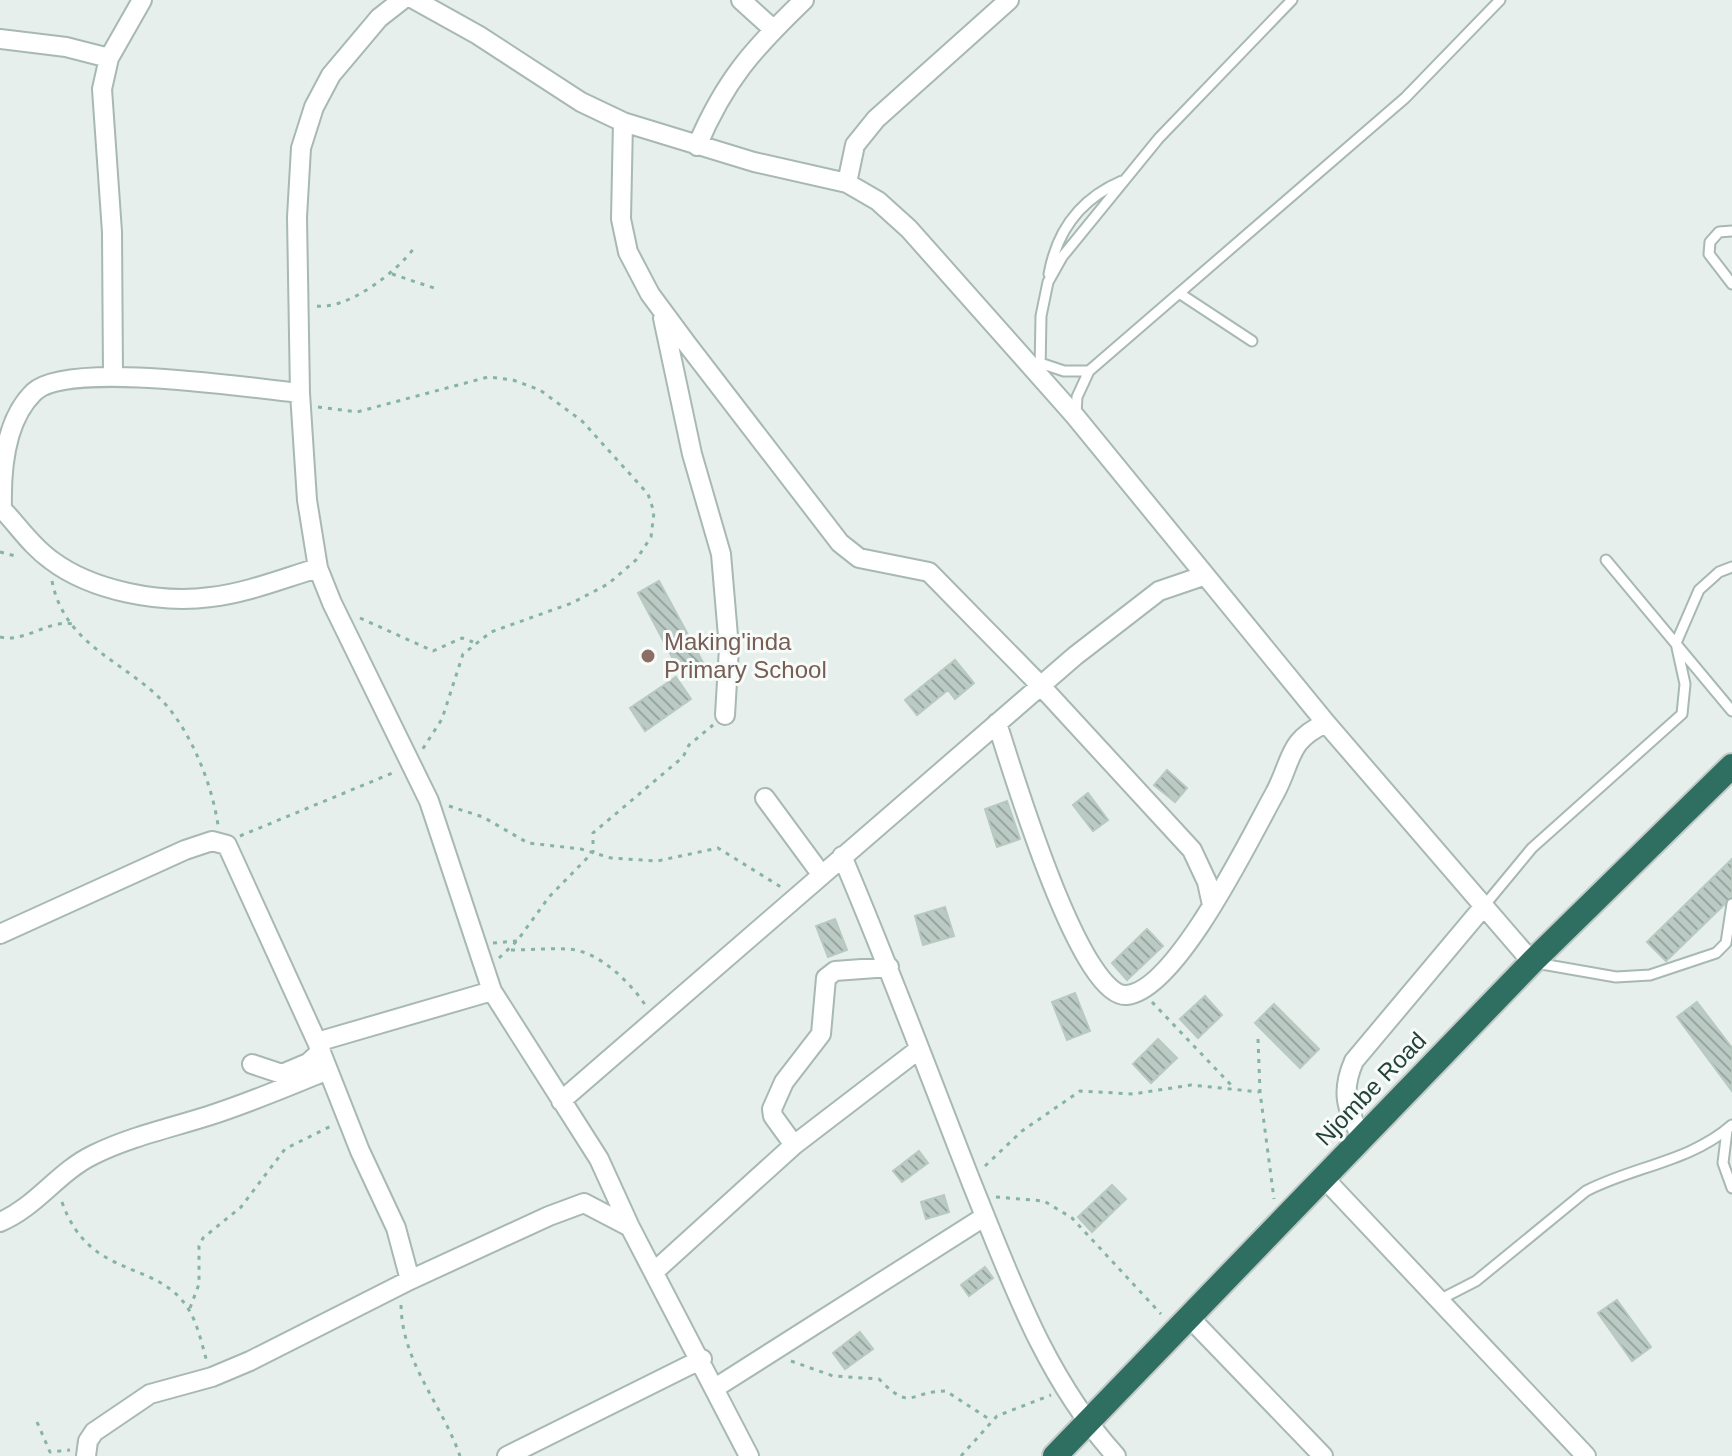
<svg xmlns="http://www.w3.org/2000/svg" width="1732" height="1456" viewBox="0 0 1732 1456" font-family="Helvetica,sans-serif">
<defs>
<pattern id="building-back-hatch" width="6" height="6" patternUnits="userSpaceOnUse" patternTransform="scale(2)"><rect width="6" height="6" fill="#bbcac4"/><path d="M-1 5l2 2M0 0l6 6M5-1l2 2" fill="none" stroke="#98a6a0"/></pattern>
</defs>
<rect width="100%" height="100%" fill="#e6efeb"/>
<!-- building -->
<path fill="url(#building-back-hatch)" stroke="#b8c9c2" stroke-width="2" d="M 659,581 L 706,668 L 684,680 L 638,593 Z
M 955,660 L 974,683 L 955,699 L 948,690 L 917,715 L 905,700 Z
M 676,677 L 691,699 L 645,731 L 630,708 Z
M 1167,770 L 1187,788 L 1175,802 L 1154,785 Z
M 1088,793 L 1108,820 L 1093,831 L 1073,805 Z
M 1007,801 L 1020,839 L 997,847 L 985,809 Z
M 1732,859 L 1732,897 L 1666,961 L 1647,942 Z
M 945,907 L 954,936 L 923,945 L 915,916 Z
M 835,919 L 847,950 L 828,957 L 816,926 Z
M 1147,929 L 1163,946 L 1127,980 L 1112,963 Z
M 1075,993 L 1090,1031 L 1067,1040 L 1052,1002 Z
M 1205,996 L 1222,1015 L 1198,1038 L 1180,1019 Z
M 1697,1002 L 1732,1048 L 1732,1091 L 1677,1017 Z
M 1274,1004 L 1319,1049 L 1300,1068 L 1255,1023 Z
M 1158,1039 L 1177,1058 L 1151,1083 L 1133,1064 Z
M 919,1151 L 928,1163 L 902,1182 L 893,1171 Z
M 1112,1185 L 1126,1199 L 1092,1232 L 1078,1217 Z
M 944,1195 L 949,1212 L 926,1219 L 921,1202 Z
M 985,1267 L 993,1278 L 969,1296 L 961,1285 Z
M 1617,1300 L 1651,1347 L 1632,1361 L 1598,1313 Z
M 860,1332 L 873,1349 L 845,1369 L 833,1353 Z"/>
<g fill="none" stroke-linecap="round" stroke-linejoin="round">
<!-- lane casing -->
<g stroke="#a8b8b2" stroke-width="13">
<path id="lane" d="M 1732,231 L 1719,232 L 1710,242 L 1709,254 L 1732,284
M 1049,274 C 1057,230 1080,199 1122,181
M 1179,293 L 1252,341
M 1040,363 L 1064,371 L 1089,371
M 1040,372 L 1041,316 L 1048,282 L 1062,257 L 1159,138 L 1292,0
M 1076,413 L 1077,397 L 1089,371 L 1405,98 L 1500,0
M 1606,560 L 1732,711
M 1484,906 L 1532,848 L 1682,714 L 1685,684 L 1676,643 L 1699,590 L 1719,572 L 1732,567
M 1536,963 L 1616,977 L 1650,975 L 1716,953 L 1726,943 L 1732,904
M 1727,1130 L 1723,1163 L 1732,1188
M 1437,1301 L 1476,1281 L 1586,1191 C 1634,1166 1690,1162 1732,1125"/>
</g>
<!-- street casing -->
<g stroke="#a8b8b2" stroke-width="22">
<path id="street" d="M 402,0 L 379,18 L 331,75 L 314,107 L 301,148 L 297,217 L 300,393 L 307,500 L 318,568 L 332,603 L 429,801 L 492,991 L 599,1159 L 630,1227 L 749,1456
M 415,0 L 478,35 L 581,102 L 623,122 L 754,162 L 847,183 L 878,201 L 909,229 L 1075,416 L 1326,723 L 1532,962
M 741,0 L 774,30
M 0,39 L 66,47 L 109,58
M 623,122 L 621,219 L 628,252 L 650,294 L 687,344 L 840,543 L 859,558 L 929,572 L 1041,686 L 1192,850 L 1207,882 L 1212,905
M 697,146 C 725,80 753,49 804,0
M 847,183 L 855,145 L 876,119 L 1009,0
M 663,318 L 692,454 L 721,554 L 729,648 L 725,715
M 113,376 L 112,232 L 102,89 L 109,58 L 142,0
M 0,507 C 18,525 30,545 51,560 C 92,591 161,604 211,597 C 247,593 284,578 318,568
M 2,508 C 1,471 5,420 34,392 C 67,360 251,388 300,393
M 997,723 C 1011,766 1080,1000 1127,995 C 1177,990 1251,836 1275,793 C 1293,759 1287,741 1326,723
M 765,798 L 821,874
M 842,856 C 888,964 929,1074 972,1184 C 1011,1280 1045,1378 1116,1456
M 0,934 L 185,850 L 212,841 L 227,845 L 317,1042 L 360,1151 L 396,1228 L 410,1280
M 317,1042 L 492,991
M 252,1064 L 282,1074 L 308,1063 L 321,1051
M 561,1101 L 1075,656 L 1159,591 L 1203,576
M 1362,1139 C 1347,1109 1340,1093 1354,1061 L 1484,906
M 794,1145 L 773,1116 L 772,1109 L 784,1082 L 821,1034 L 826,978 L 835,971 L 889,967
M 1324,1178 L 1586,1456
M 0,1222 C 36,1207 58,1172 93,1155 C 129,1137 170,1128 208,1116 C 249,1103 289,1086 328,1070
M 655,1271 L 794,1145 L 918,1050
M 1190,1318 L 1323,1456
M 715,1388 L 984,1217
M 86,1456 L 88,1441 L 94,1432 L 150,1394 L 212,1377 L 250,1361 L 410,1280 L 549,1216 L 584,1203 L 630,1227
M 507,1456 L 702,1359"/>
</g>
<!-- highway casing -->
<g stroke="#c2cac8" stroke-width="28">
<path id="highway" d="M 1055,1456 L 1532,962 L 1732,766"/>
</g>
<!-- path -->
<path stroke="#86b3a5" stroke-width="3" stroke-dasharray="4 6" stroke-linecap="butt" d="M 392,274 L 434,288
M 317,306 C 347,310 397,272 414,248
M 318,407 L 357,412 L 488,377 L 513,380 L 540,390 L 582,421 L 648,494 L 654,512 L 651,537 L 636,560 L 608,584 L 572,603 L 491,632 L 463,654 L 442,719 L 422,750
M 0,552 L 19,557
M 52,581 C 65,648 129,662 167,706 C 193,737 212,785 218,825
M 360,618 L 433,651 L 462,638 L 473,642
M 0,637 C 26,643 48,619 74,624
M 449,806 L 483,817 L 528,843 L 581,849 L 611,858 L 657,861 L 718,848 L 781,887
M 240,836 L 395,772
M 493,943 L 517,941
M 511,950 C 530,950 549,948 567,949 C 598,950 630,982 646,1006
M 499,958 L 517,941 L 549,897 L 593,852 L 593,833 L 683,757 L 689,745 L 713,725
M 1152,1002 L 1232,1086
M 1258,1039 L 1260,1092 L 1274,1199
M 985,1166 L 1022,1131 L 1080,1091 L 1133,1094 L 1191,1085 L 1260,1092
M 996,1197 L 1044,1201 L 1072,1218 L 1161,1314
M 62,1202 C 90,1282 158,1258 189,1310 C 198,1325 202,1345 207,1362
M 401,1305 C 402,1363 442,1404 460,1456
M 190,1308 L 199,1284 L 199,1246 L 203,1238 L 241,1207 L 285,1149 L 333,1125
M 791,1361 L 833,1376 L 879,1379 C 912,1413 909,1391 946,1391 L 992,1421
M 37,1422 L 50,1452 L 70,1450
M 961,1456 L 997,1416 L 1051,1395"/>
<!-- lane -->
<use href="#lane" stroke="#fff" stroke-width="9"/>
<!-- street -->
<use href="#street" stroke="#fff" stroke-width="18"/>
<!-- highway -->
<use href="#highway" stroke="#2f6f62" stroke-width="24"/>
</g>
<!-- markers -->
<circle fill="#8d6e63" stroke="#f7fbf9" stroke-width="3" cx="648" cy="656" r="8"/>
<g text-anchor="middle" stroke-width="6" stroke-linejoin="round" paint-order="stroke">
<!-- education labels -->
<g font-size="24" fill="#785e54" stroke="#f7fbf9" text-anchor="start">
<text x="664" y="650">Making'inda<tspan x="664" dy="28">Primary School</tspan></text>
</g>
<!-- street labels -->
<g font-size="24" fill="#24423a" stroke="#f7fbf9">
<text transform="translate(1371 1089) rotate(-46)" y="8">Njombe Road</text>
</g>
</g>
</svg>
